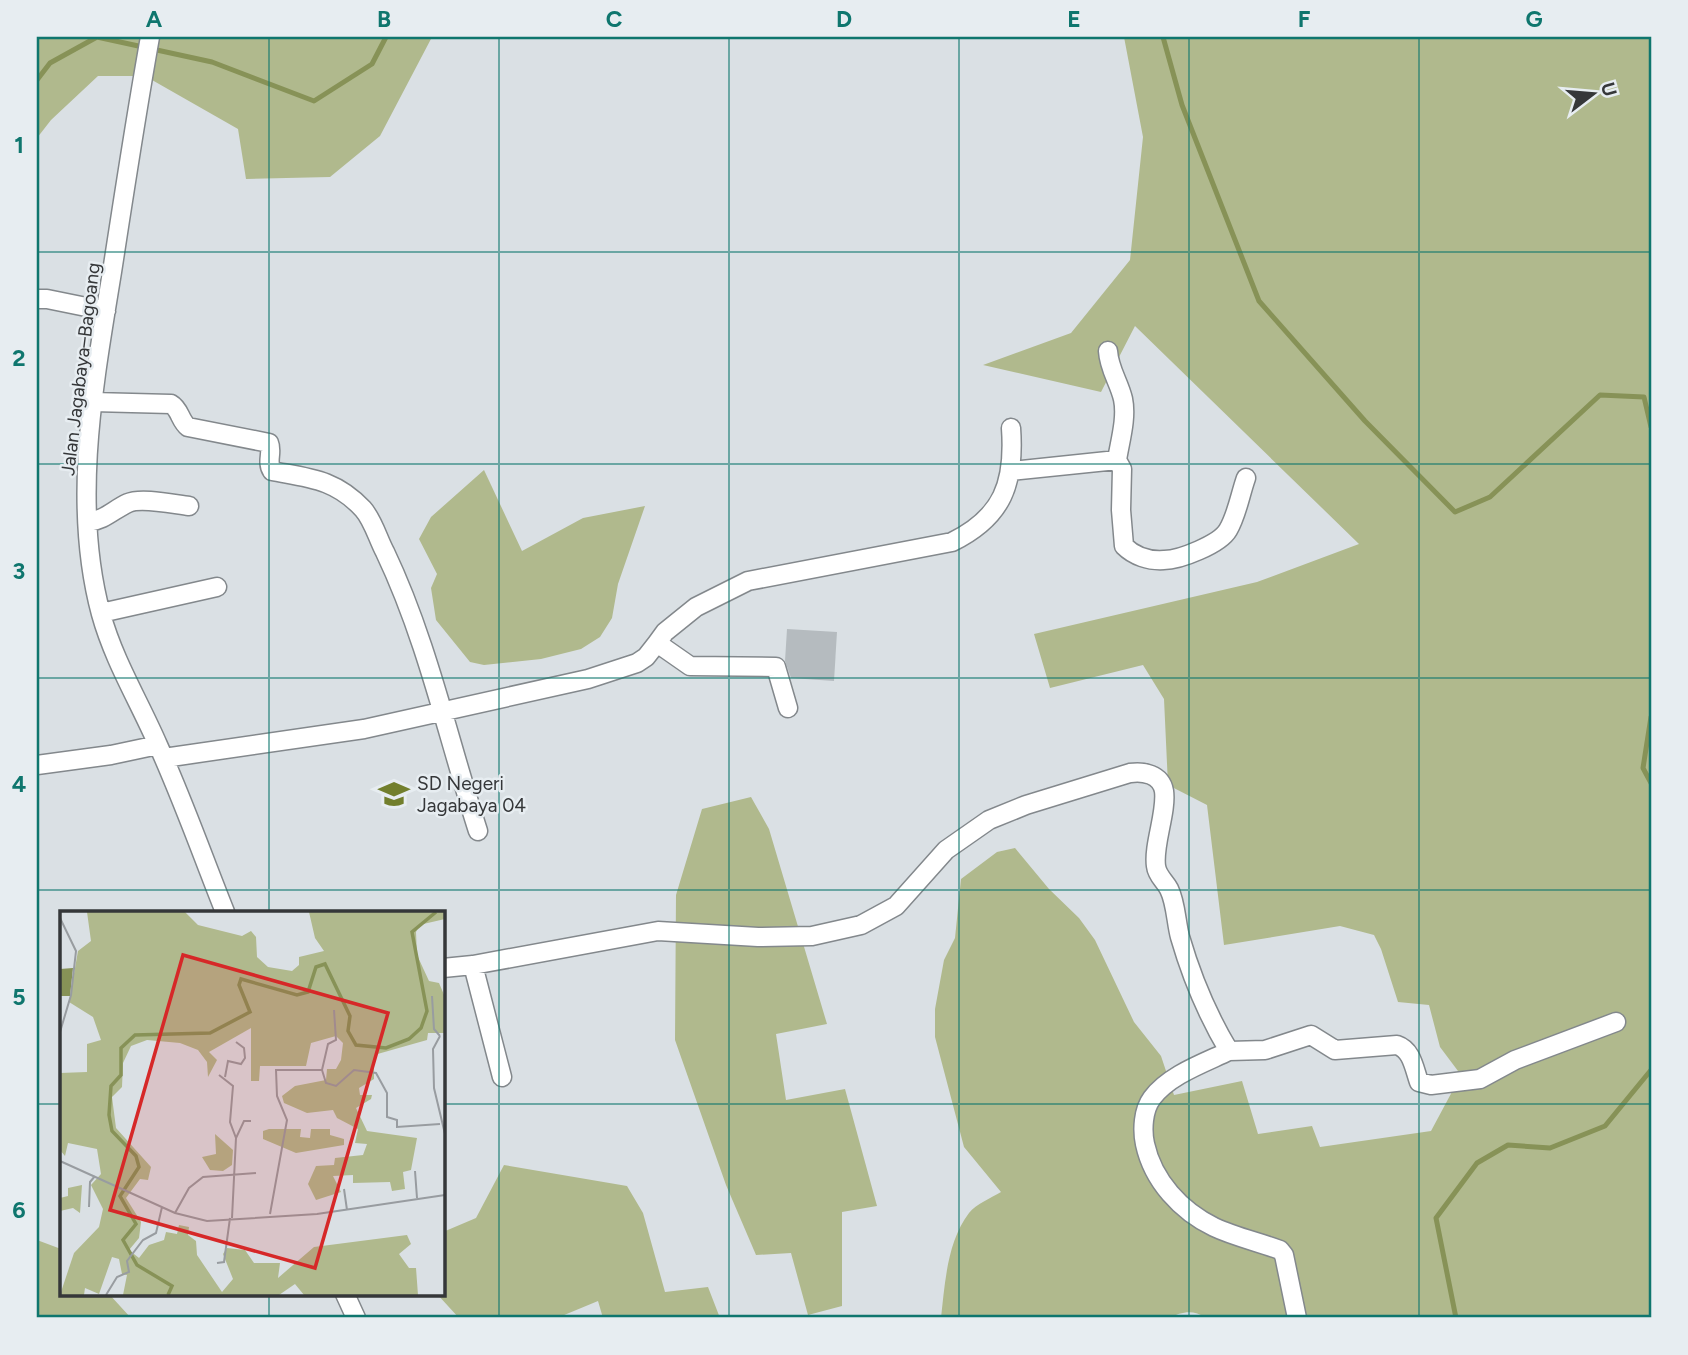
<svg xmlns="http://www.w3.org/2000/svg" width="1688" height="1355" viewBox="0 0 1688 1355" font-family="Figtree,sans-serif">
<rect width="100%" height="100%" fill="#dae0e4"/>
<!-- green -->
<path fill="#b0b98d" d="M 37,37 L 432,37 L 380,136 L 330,177 L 246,179 L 238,129 L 145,76 L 98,76 L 51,120 L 37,138 Z
M 1124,37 L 1651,37 L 1651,1318 L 1206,1318 C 1192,1309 1183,1312 1168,1318 L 941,1318 C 945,1283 947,1242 969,1213 C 976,1204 991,1198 1001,1192 L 964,1147 L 935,1037 L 935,1009 L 944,960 L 955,938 L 961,879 L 997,852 L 1015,848 L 1049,889 L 1079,918 L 1095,940 L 1134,1022 L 1161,1056 L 1174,1095 L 1242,1081 L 1258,1134 L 1312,1126 L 1320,1147 L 1431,1131 L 1461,1075 L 1440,1047 L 1429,1005 L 1398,1002 L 1381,949 L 1374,935 L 1340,926 L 1224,945 L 1207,805 L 1168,785 L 1164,699 L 1143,665 L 1050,688 L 1034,634 L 1257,582 L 1359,544 L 1135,326 L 1101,392 L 983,365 L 1071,333 L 1130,260 L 1143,137 Z
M 484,470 L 522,551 L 583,518 L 645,506 L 618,584 L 612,618 L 600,637 L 581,649 L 541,659 L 484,665 L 470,662 L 436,620 L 431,588 L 437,574 L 419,539 L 431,517 Z
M 751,797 L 769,829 L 827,1024 L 776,1034 L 786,1100 L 845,1089 L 877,1206 L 842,1212 L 842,1306 L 808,1315 L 791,1253 L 756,1255 L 726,1185 L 675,1040 L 676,895 L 702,809 Z
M 504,1165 L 627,1186 L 643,1213 L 665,1292 L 708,1287 L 720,1318 L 603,1318 L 598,1301 L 557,1318 L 459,1318 L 437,1294 L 443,1294 L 443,1232 L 476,1218 Z
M 37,1240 L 61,1249 L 61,1294 L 109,1294 L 131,1318 L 37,1318 Z"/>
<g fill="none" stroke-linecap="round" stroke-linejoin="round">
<!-- stream -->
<path stroke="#879257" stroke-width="5" d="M 1163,37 L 1182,105 L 1259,301 L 1365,421 L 1455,512 L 1490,497 L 1600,395 L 1644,397 L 1651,427
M 37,80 L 50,63 L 97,37 L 212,62 L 314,101 L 372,64 L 386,37
M 1651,717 L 1643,768 L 1651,783
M 1456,1318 L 1436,1218 L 1477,1163 L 1508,1145 L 1550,1148 L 1605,1126 L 1651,1070"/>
</g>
<!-- building -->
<path fill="#b5bbbf" d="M 787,629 L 837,632 L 834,681 L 791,678 L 785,661 Z"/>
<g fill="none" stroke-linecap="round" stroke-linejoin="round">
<!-- minor casing -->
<g stroke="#83888c" stroke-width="21">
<path id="minor" d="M 150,37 C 136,115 124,194 112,272 C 94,383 71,503 101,614 C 114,661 139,701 158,745 C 183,800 203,857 225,912
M 37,299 L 47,299 L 106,311
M 1108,351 C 1109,369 1119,382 1123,399 C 1127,418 1120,441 1117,460
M 93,402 L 171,404 C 180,409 180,421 188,427 L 269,443 C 273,452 266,462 272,471 C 309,478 335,479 363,509 C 373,520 378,539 385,552 C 427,640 448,738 478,831
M 1011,471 L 1117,460 L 1122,469 L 1121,510 L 1124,546 C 1134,556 1149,561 1164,560 C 1180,560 1220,544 1228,530 C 1237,515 1240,495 1246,478
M 88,522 C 105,520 113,510 128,503 C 141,497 173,504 189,506
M 101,613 L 217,587
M 657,643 L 665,632 L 696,607 L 748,581 L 952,542 C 1003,517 1015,483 1011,428
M 164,758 L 364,729 L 588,679 L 637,663 L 646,657 L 657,643 L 690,666 L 776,667 L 788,708
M 37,765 L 111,755 L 158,745
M 473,965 L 502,1077
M 443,968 L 473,965 L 658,931 L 758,937 L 812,936 L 861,925 L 896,906 L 946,850 L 989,820 L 1026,805 L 1130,773 C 1143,771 1161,774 1164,791 C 1167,812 1153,845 1156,866 C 1157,876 1165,881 1169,889 C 1176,903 1176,922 1180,937 C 1191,975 1208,1016 1229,1051 L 1265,1050 L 1311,1035 L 1335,1050 L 1397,1045 C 1412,1050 1414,1068 1419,1082 L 1431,1085 L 1480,1079 L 1515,1060 L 1616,1022
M 1229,1051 C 1204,1063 1169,1075 1152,1098 C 1143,1110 1142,1130 1145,1144 C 1153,1181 1181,1211 1214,1227 C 1235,1237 1259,1242 1280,1250 L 1284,1255 L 1297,1318
M 345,1294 L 356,1318"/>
</g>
<!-- minor -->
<use href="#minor" stroke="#fff" stroke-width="18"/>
</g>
<!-- grid -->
<path fill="none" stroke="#0f766e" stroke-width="2" stroke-opacity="0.55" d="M 269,37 L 269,912M 499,37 L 499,1318M 729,37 L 729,1318M 959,37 L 959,1318M 1189,37 L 1189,1318M 1419,37 L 1419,1318M 37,252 L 1651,252M 37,464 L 1651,464M 37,678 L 1651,678M 37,890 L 1651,890M 37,1104 L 61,1104M 443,1104 L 1651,1104M 269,1294 L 269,1318"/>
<!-- icons -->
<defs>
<g id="school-bare" transform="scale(2.415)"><path d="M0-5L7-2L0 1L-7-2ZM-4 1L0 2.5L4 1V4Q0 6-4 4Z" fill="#727f2d" stroke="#e7edf1" stroke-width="2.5" paint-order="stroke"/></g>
</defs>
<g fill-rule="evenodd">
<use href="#school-bare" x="394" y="794"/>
</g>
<g text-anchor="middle" stroke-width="5" stroke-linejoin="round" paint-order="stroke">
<!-- street labels -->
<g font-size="19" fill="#353739" stroke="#e7edf1">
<text transform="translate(80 369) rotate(-83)" y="7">Jalan Jagabaya–Bagoang</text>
</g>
<!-- poi labels -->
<g font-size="19" fill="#353739" stroke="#e7edf1" text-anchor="start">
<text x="417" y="790">SD Negeri<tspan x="417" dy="22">Jagabaya 04</tspan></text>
</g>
</g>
<!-- overview -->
<g transform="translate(60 911)">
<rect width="385" height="385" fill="#dae0e4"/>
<path d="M 27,1 L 125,1 L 138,14 L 182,25 L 191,20 L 196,26 L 197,46 L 208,56 L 232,60 L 239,54 L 239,46 L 264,40 L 255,27 L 249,1 L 385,1 L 385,8 L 359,14 L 356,21 L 357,44 L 369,70 L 379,72 L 385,86 L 385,122 L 368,122 L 367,129 L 314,144 L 314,168 L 299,177 L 300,184 L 312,184 L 311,188 L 296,197 L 307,220 L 357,227 L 351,259 L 343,261 L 345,278 L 332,280 L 330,271 L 293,272 L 293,264 L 273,265 L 281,281 L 256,289 L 248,273 L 256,255 L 274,254 L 275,247 L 303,244 L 307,233 L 295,232 L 298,218 L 277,207 L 273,199 L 247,202 L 224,192 L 222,185 L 235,175 L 266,169 L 267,158 L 276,158 L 281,149 L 283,132 L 276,125 L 251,132 L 246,155 L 200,155 L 199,170 L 191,170 L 191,117 L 149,141 L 157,149 L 148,166 L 147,151 L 138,139 L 120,132 L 87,129 L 71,135 L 63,152 L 62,176 L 52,186 L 56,217 L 91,256 L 88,269 L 80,268 L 66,287 L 81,311 L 79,327 L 69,339 L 79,347 L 89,334 L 104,329 L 106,321 L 117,323 L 119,314 L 129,316 L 128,324 L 136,330 L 137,344 L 162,381 L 173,368 L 163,343 L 167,337 L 185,339 L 194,352 L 220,352 L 218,367 L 254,336 L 347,324 L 351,333 L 339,343 L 349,357 L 356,357 L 358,384 L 244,384 L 235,373 L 219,384 L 63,384 L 67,364 L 62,363 L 59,348 L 52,346 L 39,383 L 25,377 L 24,384 L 0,384 L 14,342 L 39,316 L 43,298 L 31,274 L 41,263 L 37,238 L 8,232 L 5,245 L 0,239 L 0,162 L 27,161 L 27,133 L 41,129 L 33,106 L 9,91 L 18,40 L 31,30 ZM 209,218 L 241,218 L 240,226 L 250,227 L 251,218 L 270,218 L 270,224 L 284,228 L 284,234 L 236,242 L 203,228 L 203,220 ZM 155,223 L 173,239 L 172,254 L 163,260 L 150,259 L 142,246 L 156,243 ZM 22,274 L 20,302 L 13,297 L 0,300 L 0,287 L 8,285 L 8,277 Z" fill="#b0b98d"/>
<path d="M 13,57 L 10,85 L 0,85 L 0,58 Z" fill="#879257"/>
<path fill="none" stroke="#879257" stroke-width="3.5" d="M 108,384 L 112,375 L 77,354 L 63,329 L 76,313 L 60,285 L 79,256 L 76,245 L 52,220 L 49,204 L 51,175 L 61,164 L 61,137 L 75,124 L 150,122 L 190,101 L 179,74 L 181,68 L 237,84 L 248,81 L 256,56 L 265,53 L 290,105 L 288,120 L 296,134 L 326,137 L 349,128 L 361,117 L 367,100 L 352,21 L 376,1"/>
<path fill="none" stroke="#989ca0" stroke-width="2" d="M 0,7 L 16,40 L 11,84 L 0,121M 372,85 L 374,118 L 380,125M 380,125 L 373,138 L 374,177 L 385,223M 262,159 L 266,172 L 276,175 L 294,159 L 316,162 L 327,182 L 327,206 L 337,209 L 337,216 L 380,213M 159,164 L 173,175 L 170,211 L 176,227M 165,166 L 168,150 L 181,153 L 185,147 L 184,137 L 176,131M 0,250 L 115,302 L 147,310 L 257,303 L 385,284M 355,260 L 357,287M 284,278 L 287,299M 29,296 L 30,271 L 35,265M 115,302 L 129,277 L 143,266 L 196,262M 210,303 L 227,209 L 217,185 L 216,159 L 262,159 L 268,133 L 276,129 L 274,99M 172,307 L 176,227 L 184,210 L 191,210M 157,352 L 164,351 L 170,307M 46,384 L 57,366 L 69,361 L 67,350 L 83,329 L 96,322 L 102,296"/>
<path fill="#d62828" fill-opacity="0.15" stroke="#d62828" stroke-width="3.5" d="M 123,44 L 328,102 L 255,357 L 50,299 Z"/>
<rect width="385" height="385" fill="none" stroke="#353739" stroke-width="3.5"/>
</g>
<!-- border -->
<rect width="1688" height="1355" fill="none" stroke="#e7edf1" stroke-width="77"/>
<!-- north arrow -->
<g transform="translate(1593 94) rotate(74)" stroke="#e7edf1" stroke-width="5" paint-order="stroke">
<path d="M0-5L12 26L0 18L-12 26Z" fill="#353739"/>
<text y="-10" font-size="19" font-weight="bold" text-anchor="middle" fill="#353739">U</text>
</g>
<rect x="38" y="38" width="1612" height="1278" fill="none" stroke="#0f766e" stroke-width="2.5"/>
<g font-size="23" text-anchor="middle" font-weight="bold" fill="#0f766e">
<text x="154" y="27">A</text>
<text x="384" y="27">B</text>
<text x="614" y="27">C</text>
<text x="844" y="27">D</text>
<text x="1074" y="27">E</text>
<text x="1304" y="27">F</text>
<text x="1534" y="27">G</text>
<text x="19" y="153">1</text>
<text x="19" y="366">2</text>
<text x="19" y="579">3</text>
<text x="19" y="792">4</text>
<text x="19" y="1005">5</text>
<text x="19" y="1218">6</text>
</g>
</svg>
